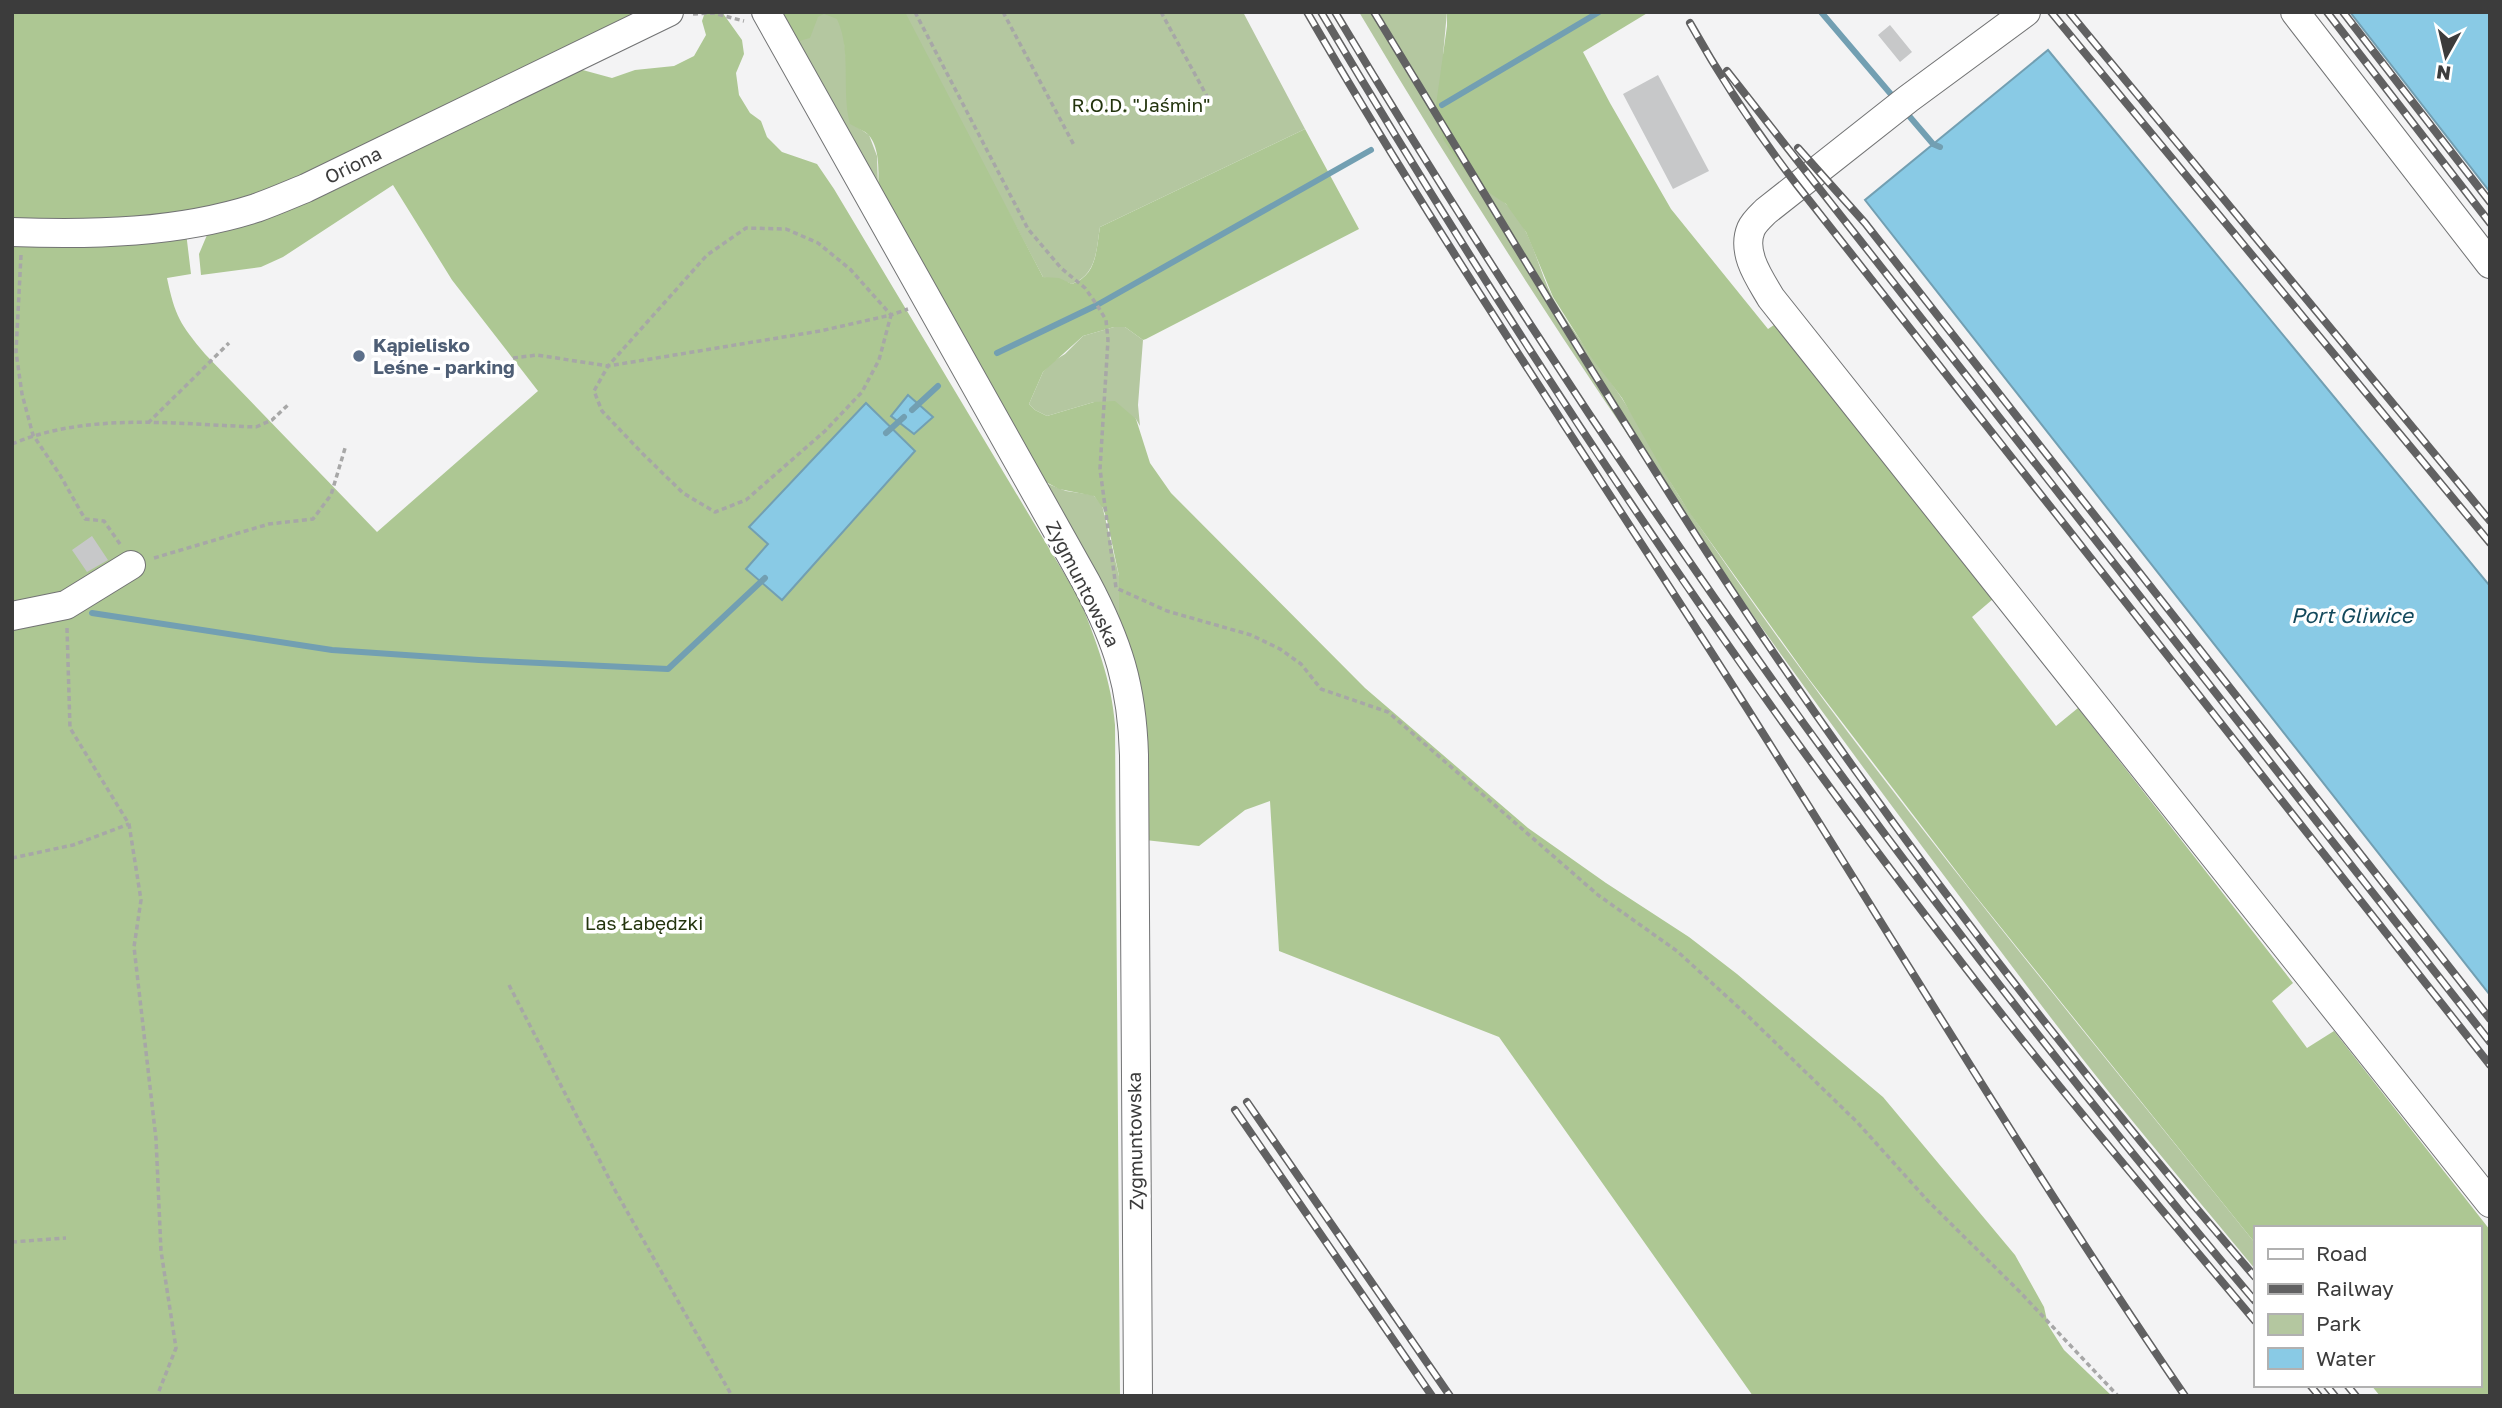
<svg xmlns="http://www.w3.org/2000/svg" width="2502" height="1408" viewBox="0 0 2502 1408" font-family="'Golos Text',sans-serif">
<rect width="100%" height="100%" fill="#f3f3f4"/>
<!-- green -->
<path fill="#b4c7a0" d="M 825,12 L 839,17 L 843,29 L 853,124 L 869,135 L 877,156 L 878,186 L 796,42 L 819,15 Z
M 902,12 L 1243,12 L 1305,129 L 1100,227 C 1096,251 1097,274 1072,284 C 1061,279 1053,280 1043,277 Z
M 1359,12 L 1447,12 L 1443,55 L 1473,181 C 1483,189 1497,195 1506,204 C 1532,228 1537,268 1553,298 C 1573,333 1599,364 1621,397 C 1646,434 1664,475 1689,511 C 1862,766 2062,1003 2255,1243 L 2255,1269 C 2208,1212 2159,1154 2112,1096 C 2047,1015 1986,931 1924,849 C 1721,579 1531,302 1359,12 Z
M 1114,327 L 1125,327 L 1143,340 L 1138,405 L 1140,426 L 1136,419 L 1102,402 L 1094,402 L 1047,416 L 1035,410 L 1029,404 L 1043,372 L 1052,362 L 1065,354 L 1083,336 Z
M 1043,482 L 1066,491 L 1093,495 L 1102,505 L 1119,576 L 1119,618 Z"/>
<!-- forest -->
<path fill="#adc793" d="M 12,12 L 634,12 L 631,16 L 318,170 L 185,224 L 191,274 L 167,278 C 175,316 180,324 205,354 L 377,532 L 538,391 L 452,280 L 393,185 L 283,257 L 261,267 L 201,275 L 199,254 L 207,235 L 247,224 L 579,69 L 612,78 L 635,70 L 674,66 L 694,56 L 706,35 L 702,21 L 705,12 L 722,12 L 742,40 L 744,54 L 736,73 L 739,95 L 750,113 L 761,121 L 767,137 L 782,152 L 817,164 L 834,189 L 1080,600 C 1096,641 1112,682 1115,725 L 1120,1396 L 12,1396 Z
M 780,12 L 905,12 L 1043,277 L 1059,278 L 1072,284 C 1097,275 1096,251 1100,227 L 1305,129 L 1359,229 L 1146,339 L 1143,340 L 1125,327 L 1114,327 L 1083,336 L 1043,372 L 1029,404 L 1035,410 L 1047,416 L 1094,402 L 1115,401 L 1136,419 L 1150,463 L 1171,493 L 1365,688 L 1528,828 L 1606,883 L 1689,937 L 1737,974 L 1883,1097 L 2015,1255 L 2044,1307 L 2048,1325 L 2064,1350 L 2112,1396 L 1753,1396 L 1499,1037 L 1279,951 L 1270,801 L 1245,810 L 1199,846 L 1145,840 L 1135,663 L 1119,618 L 1119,576 L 1107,520 L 1103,508 L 1094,496 L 1059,489 L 1042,480 L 878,187 C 879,171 880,142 865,132 C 860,129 855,127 850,124 C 841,90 852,52 837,19 L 824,14 L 818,17 L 810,38 L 796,42 Z
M 1447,12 L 1649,12 L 1583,52 L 1610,103 L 1671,209 L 1768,329 L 1777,323 L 1993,599 L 1972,617 L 2056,726 L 2078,708 L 2293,983 L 2272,1001 L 2307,1048 L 2334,1031 L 2490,1230 L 2490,1396 L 2380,1396 L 2371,1385 L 2479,1385 L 2479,1228 L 2255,1228 L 2255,1243 L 1970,889 L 1809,679 L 1689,512 L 1662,469 L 1622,398 L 1591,357 L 1553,297 L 1526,232 L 1506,204 L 1473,182 L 1444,141 L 1435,112 L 1447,26 Z"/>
<!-- water -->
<path fill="#89cae5" stroke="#729fb2" stroke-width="2" d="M 2350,12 L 2490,12 L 2490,192 Z
M 2048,50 L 2490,586 L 2490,995 L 1865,200 Z
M 908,395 L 933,417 L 914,434 L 891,416 Z
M 866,403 L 915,451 L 782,600 L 746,569 L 768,544 L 749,527 Z"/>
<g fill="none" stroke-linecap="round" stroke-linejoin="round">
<!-- stream -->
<path stroke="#729fb2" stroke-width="6" d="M 1821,12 L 1895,99
M 1442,105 L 1599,12
M 1904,110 L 1933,144 L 1940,147
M 997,353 L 1097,305 L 1371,150
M 912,410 L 938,386
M 886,433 L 904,417
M 92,613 L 332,650 L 479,660 L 668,669 L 765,578"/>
</g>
<!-- building -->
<path fill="#c7c8c9" d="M 1890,25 L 1912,52 L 1900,62 L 1878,35 Z
M 1658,75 L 1709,171 L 1673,189 L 1623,94 Z
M 92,536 L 108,560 L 87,572 L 72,550 Z"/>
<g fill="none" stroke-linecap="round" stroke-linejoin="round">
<!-- minor casing -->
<g stroke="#727374" stroke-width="30">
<path id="minor" d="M 766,12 L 1086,582 C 1118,642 1132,686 1134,755 L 1138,1396
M 2026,12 L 1908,99 L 1766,211 C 1761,216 1754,222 1751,229 C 1741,253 1760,279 1771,298 L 2490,1203
M 2295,12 L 2490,264
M 12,232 C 93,235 178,233 256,208 C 273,202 289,195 306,188 L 669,12
M 12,616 L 66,605 L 131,565"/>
</g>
<!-- path -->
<path stroke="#a7a7a7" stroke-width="3.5" stroke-dasharray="5 3.5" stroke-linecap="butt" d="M 915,12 L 1028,229 L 1061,268 L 1085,288 L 1097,305 L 1106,320 L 1108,340 L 1100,469 L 1116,588 L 1167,611 L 1251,635 L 1280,649 L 1301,664 L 1321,689 L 1388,712 L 1598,895 L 1677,951 L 1749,1017 L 1857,1122 L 1928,1201 L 2019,1291 L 2118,1396
M 1003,12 L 1075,147
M 1161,12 L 1209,100
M 693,14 L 713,13 L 744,21
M 21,255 L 16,352 L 22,394 L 33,435 L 60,475 L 85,519 L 104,521 L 120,544
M 513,358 L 537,355 L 608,366 L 820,331 L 891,315 L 879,360 L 862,392 L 825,431 L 746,500 L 715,512 L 683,493 L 643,454 L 602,411 L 594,391 L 608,366 L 707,255 L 746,228 L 786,229 L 818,243 L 850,269 L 891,315 L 908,309
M 148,423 L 229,343
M 12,444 C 88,412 175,424 256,427 L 272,420 L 290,403
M 154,558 L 269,524 L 313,519 L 331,495 L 346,445
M 67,628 L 70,728 L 129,824 L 141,900 L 134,947 L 156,1139 L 161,1251 L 176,1348 L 157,1396
M 12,858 L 73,845 L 129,824
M 509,985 L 616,1192 L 732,1396
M 12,1242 L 66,1238"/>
<!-- minor -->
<use href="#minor" stroke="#fff" stroke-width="28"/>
<!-- rail casing -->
<g stroke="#616162" stroke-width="8">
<path id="rail" d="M 1307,12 C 1442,245 1594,467 1738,694 C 1887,928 2028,1167 2185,1396
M 1321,12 C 1513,335 1719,648 1948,945 C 2046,1074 2151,1197 2255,1321
M 1335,12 C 1607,465 1914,898 2255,1301
M 1374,12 C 1497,213 1616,416 1746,612 C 1901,844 2073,1066 2255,1277
M 2051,12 L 2490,543
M 2069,12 L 2490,521
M 2327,12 L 2490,223
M 2343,12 L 2490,202
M 1690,23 C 1722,80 1757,133 1797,185 L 2490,1065
M 1727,71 L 2490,1042
M 1798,148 L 1865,223 L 2490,1019
M 1247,1102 L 1450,1396
M 1235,1110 L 1432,1396
M 2310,1385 L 2319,1396
M 2326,1385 L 2335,1396
M 2347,1385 L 2356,1396"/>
</g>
<!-- rail -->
<use href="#rail" stroke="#fff" stroke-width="5" stroke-dasharray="16" stroke-linecap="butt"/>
</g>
<!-- markers -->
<circle fill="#5c6f8a" stroke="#fff" stroke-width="2.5" cx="359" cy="356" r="7"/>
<g text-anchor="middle" stroke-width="7" stroke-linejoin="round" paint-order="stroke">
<!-- park labels -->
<g font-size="19" fill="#23340e" stroke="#fff">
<text x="1141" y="112">R.O.D. "Jaśmin"</text>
<text x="644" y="930">Las Łabędzki</text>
</g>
<!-- street labels -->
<g font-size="19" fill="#3c3c3c" stroke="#fff">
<text transform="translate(353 165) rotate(-26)" y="7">Oriona</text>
<text transform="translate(1083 584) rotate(63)" y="7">Zygmuntowska</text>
<text transform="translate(1135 1141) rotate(-91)" y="7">Zygmuntowska</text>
</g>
<!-- service labels -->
<g font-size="19" font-weight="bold" fill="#4e5e75" stroke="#fff" text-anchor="start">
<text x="373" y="352">Kąpielisko<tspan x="373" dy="22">Leśne - parking</tspan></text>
</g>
<!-- water labels -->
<g font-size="21" font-style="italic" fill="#13495c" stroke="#fff">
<text x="2352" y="623">Port Gliwice</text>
</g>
</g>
<!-- border -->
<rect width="2502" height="1408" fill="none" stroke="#3c3c3c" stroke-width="28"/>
<!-- legend -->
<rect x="2254" y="1226" width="228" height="161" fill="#ffffff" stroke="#b1b1b1" stroke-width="2"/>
<rect x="2268" y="1249" width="35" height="10" fill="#ffffff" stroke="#b1b1b1" stroke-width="2"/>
<text x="2316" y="1261" font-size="21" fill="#3c3c3c">Road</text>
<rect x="2268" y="1284" width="35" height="10" fill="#616162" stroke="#b1b1b1" stroke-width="2"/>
<text x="2316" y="1296" font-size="21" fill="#3c3c3c">Railway</text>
<rect x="2268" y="1314" width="35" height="21" fill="#b4c7a0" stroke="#b1b1b1" stroke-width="2"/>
<text x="2316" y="1331" font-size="21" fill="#3c3c3c">Park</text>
<rect x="2268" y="1348" width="35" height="21" fill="#89cae5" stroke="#b1b1b1" stroke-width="2"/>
<text x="2316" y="1366" font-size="21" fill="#3c3c3c">Water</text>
<!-- north arrow -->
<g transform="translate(2446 56) rotate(188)" stroke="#ffffff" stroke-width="5" paint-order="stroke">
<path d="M0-5L12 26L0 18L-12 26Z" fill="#3c3c3c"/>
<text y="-10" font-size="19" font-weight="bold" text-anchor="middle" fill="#3c3c3c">N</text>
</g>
</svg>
